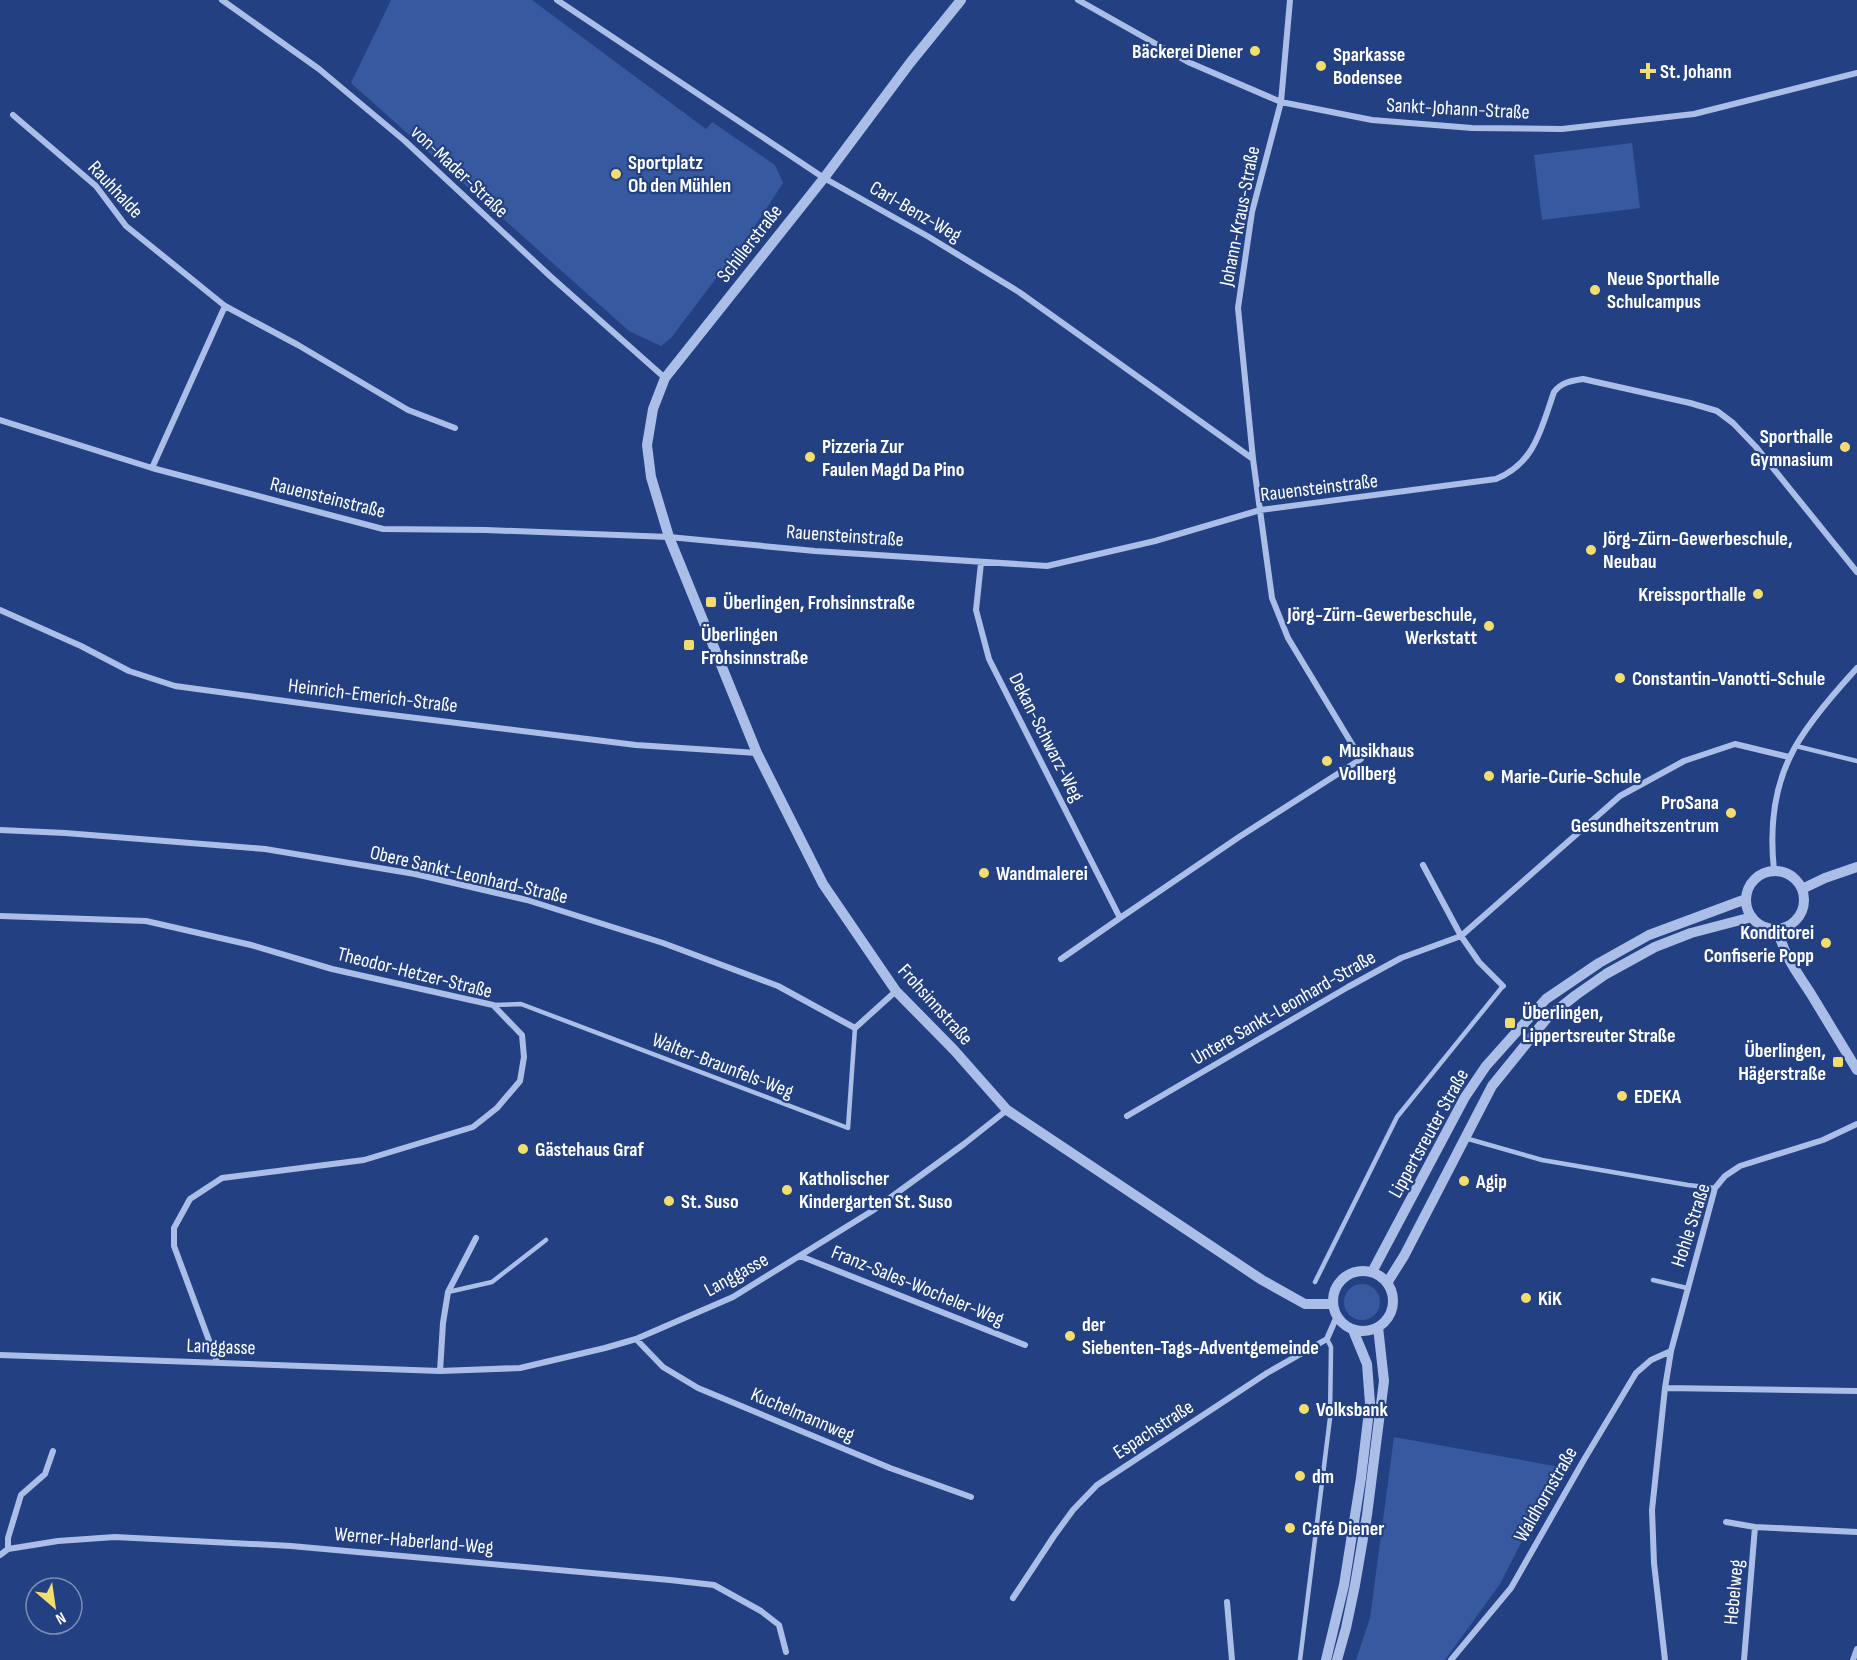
<svg xmlns="http://www.w3.org/2000/svg" width="1857" height="1660" viewBox="0 0 1857 1660" font-family="'Sofia Sans Condensed',sans-serif">
<rect width="100%" height="100%" fill="#234182"/>
<!-- green -->
<path fill="#3759a0" d="M 391,0 L 532,0 L 706,129 L 712,122 L 775,165 L 783,183 L 751,232 L 671,338 L 661,346 L 629,331 L 351,83 Z
M 1632,143 L 1640,208 L 1542,220 L 1534,155 Z
M1344 1302a18 18 0 1 1 36 0a18 18 0 1 1-36 0Z
M 1394,1437 L 1560,1467 L 1500,1584 L 1445,1660 L 1356,1660 L 1370,1618 Z"/>
<g fill="none" stroke-linecap="round" stroke-linejoin="round">
<!-- service -->
<path stroke="#aabee8" stroke-width="4.5" d="M 1796,746 L 1857,761
M 493,1005 L 521,1004 L 848,1128 L 855,1028
M 1465,1138 L 1542,1160 L 1688,1185 L 1715,1188
M 1653,1280 L 1687,1288
M 1315,1282 L 1397,1117 L 1503,986
M 448,1292 L 492,1282 L 546,1240
M 1300,1660 L 1330,1418 L 1331,1347 L 1327,1339"/>
<!-- minor -->
<path stroke="#aabee8" stroke-width="6" d="M 222,0 L 319,69 L 405,141 L 550,276 L 665,378
M 557,0 L 824,178 L 929,237 L 1019,292 L 1253,459
M 1078,0 L 1188,62 L 1281,102 L 1372,120 L 1472,128 L 1562,129 L 1694,114 L 1857,73
M 13,115 L 96,186 L 126,226 L 225,306 L 152,468
M 225,306 L 298,345 L 408,410 L 455,428
M 0,420 L 152,468 L 383,529 L 486,530 L 669,537 L 815,551 L 1047,566 L 1155,541 L 1260,510 L 1496,479 C 1535,463 1541,429 1554,392 C 1562,382 1571,381 1583,379 L 1690,403 L 1717,411 L 1733,423 L 1756,447 L 1857,572
M 981,563 L 976,610 L 989,659 L 1120,918 L 1239,837 L 1361,759 L 1288,638 L 1272,598 L 1253,459 L 1238,308 L 1252,212 L 1281,102 L 1290,0
M 0,610 L 81,646 L 129,671 L 175,686 L 359,711 L 636,745 L 757,753
M 0,830 L 65,833 L 265,849 L 415,874 L 527,900 L 663,943 L 778,986 L 855,1028 L 896,991
M 1423,865 L 1461,936 L 1479,962 L 1503,986
M 1774,870 C 1770,833 1773,792 1790,757 C 1803,728 1835,692 1857,668
M 0,916 L 146,921 L 251,945 L 332,969 L 493,1005 L 522,1035 L 524,1057 L 520,1081 L 497,1108 L 473,1127 L 364,1160 L 222,1178 L 190,1199 L 174,1228 L 174,1246 L 217,1362
M 1061,959 L 1120,918
M 1127,1116 L 1348,987 L 1401,958 L 1461,936 L 1620,796 L 1684,761 L 1735,744 L 1789,757
M 800,1256 L 1025,1345
M 636,1339 L 663,1367 L 698,1388 L 890,1468 L 971,1497
M 0,1355 L 440,1371 L 520,1368 L 605,1348 L 636,1339 L 733,1297 L 872,1211 L 964,1144 L 1007,1110
M 440,1371 L 443,1323 L 448,1292 L 476,1238
M 1665,1388 L 1857,1391
M 1726,1522 L 1755,1527 L 1857,1532
M 8,1549 L 8,1538 L 21,1495 L 45,1474 L 53,1451
M 0,1555 L 8,1549 L 58,1541 L 115,1537 L 291,1546 L 670,1580 L 714,1585 L 761,1611 L 779,1625 L 786,1652
M 1013,1598 L 1054,1536 L 1073,1510 L 1097,1485 L 1267,1373 L 1327,1339 L 1337,1316
M 1227,1602 L 1232,1660
M 1451,1660 L 1511,1588 L 1585,1458 L 1636,1373 L 1651,1360 L 1671,1351
M 1665,1660 L 1654,1563 L 1652,1510 L 1665,1388 L 1671,1351 L 1715,1188 L 1725,1176 L 1740,1166 L 1823,1140 L 1857,1124
M 1744,1660 L 1755,1527
M 1853,1660 L 1857,1649"/>
<!-- tertiary -->
<path stroke="#aabee8" stroke-width="10" d="M 961,0 L 910,63 L 824,178 L 665,378 L 653,409 L 647,445 L 651,477 L 669,537 L 757,753 L 823,884 L 896,991 L 954,1050 L 1007,1110 L 1262,1280 L 1305,1304 L 1333,1304
M1746 900a29 29 0 1 1 58 0a29 29 0 1 1-58 0Z
M 1802,889 L 1825,878 L 1857,867
M 1778,929 C 1783,955 1797,972 1811,994 C 1826,1019 1842,1045 1857,1070
M1333 1301a30 30 0 1 1 60 0a30 30 0 1 1-60 0Z
M 1372,1272 L 1465,1097 L 1486,1066 L 1546,999 L 1599,963 L 1649,935 L 1746,899
M 1387,1283 L 1404,1256 L 1492,1086 L 1547,1018 L 1576,995 L 1606,974 L 1655,947 L 1691,933 L 1752,917
M 1326,1660 L 1344,1585 L 1361,1478 L 1370,1403 L 1367,1364 L 1353,1330
M 1337,1660 L 1346,1628 L 1355,1585 L 1367,1515 L 1384,1381 L 1378,1327"/>
</g>
<!-- markers -->
<g fill="#f3dd6d" stroke="#234182" stroke-width="2">
<circle cx="1255" cy="51" r="6"/>
<circle cx="1321" cy="66" r="6"/>
<path d="M1645 62h6v6h6v6h-6v6h-6v-6h-6v-6h6z"/>
<circle cx="616" cy="174" r="6"/>
<circle cx="1595" cy="290" r="6"/>
<circle cx="1845" cy="447" r="6"/>
<circle cx="810" cy="457" r="6"/>
<circle cx="1591" cy="550" r="6"/>
<circle cx="1758" cy="594" r="6"/>
<rect x="705" y="596" width="12" height="12" rx="3"/>
<circle cx="1489" cy="626" r="6"/>
<rect x="683" y="639" width="12" height="12" rx="3"/>
<circle cx="1620" cy="678" r="6"/>
<circle cx="1327" cy="761" r="6"/>
<circle cx="1489" cy="776" r="6"/>
<circle cx="1731" cy="813" r="6"/>
<circle cx="984" cy="873" r="6"/>
<circle cx="1826" cy="943" r="6"/>
<rect x="1504" y="1017" width="12" height="12" rx="3"/>
<rect x="1832" y="1056" width="12" height="12" rx="3"/>
<circle cx="1622" cy="1096" r="6"/>
<circle cx="523" cy="1149" r="6"/>
<circle cx="1464" cy="1181" r="6"/>
<circle cx="787" cy="1190" r="6"/>
<circle cx="669" cy="1201" r="6"/>
<circle cx="1526" cy="1298" r="6"/>
<circle cx="1070" cy="1336" r="6"/>
<circle cx="1304" cy="1409" r="6"/>
<circle cx="1300" cy="1476" r="6"/>
<circle cx="1290" cy="1528" r="6"/>
</g>
<g text-anchor="middle" stroke-width="4.5" stroke-linejoin="round" paint-order="stroke">
<!-- poi labels -->
<g font-size="20" font-weight="bold" fill="#fff" stroke="#234182" text-anchor="start">
<text x="1243" y="58" text-anchor="end">Bäckerei Diener</text>
<text x="1333" y="61">Sparkasse<tspan x="1333" dy="23">Bodensee</tspan></text>
<text x="1660" y="78">St. Johann</text>
<text x="628" y="169">Sportplatz<tspan x="628" dy="23">Ob den Mühlen</tspan></text>
<text x="1607" y="285">Neue Sporthalle<tspan x="1607" dy="23">Schulcampus</tspan></text>
<text x="1833" y="443" text-anchor="end">Sporthalle<tspan x="1833" dy="23">Gymnasium</tspan></text>
<text x="822" y="453">Pizzeria Zur<tspan x="822" dy="23">Faulen Magd Da Pino</tspan></text>
<text x="1603" y="545">Jörg-Zürn-Gewerbeschule,<tspan x="1603" dy="23">Neubau</tspan></text>
<text x="1746" y="601" text-anchor="end">Kreissporthalle</text>
<text x="723" y="609">Überlingen, Frohsinnstraße</text>
<text x="1477" y="621" text-anchor="end">Jörg-Zürn-Gewerbeschule,<tspan x="1477" dy="23">Werkstatt</tspan></text>
<text x="701" y="641">Überlingen<tspan x="701" dy="23">Frohsinnstraße</tspan></text>
<text x="1632" y="685">Constantin-Vanotti-Schule</text>
<text x="1339" y="757">Musikhaus<tspan x="1339" dy="23">Vollberg</tspan></text>
<text x="1501" y="783">Marie-Curie-Schule</text>
<text x="1719" y="809" text-anchor="end">ProSana<tspan x="1719" dy="23">Gesundheitszentrum</tspan></text>
<text x="996" y="880">Wandmalerei</text>
<text x="1814" y="939" text-anchor="end">Konditorei<tspan x="1814" dy="23">Confiserie Popp</tspan></text>
<text x="1522" y="1019">Überlingen,<tspan x="1522" dy="23">Lippertsreuter Straße</tspan></text>
<text x="1826" y="1057" text-anchor="end">Überlingen,<tspan x="1826" dy="23">Hägerstraße</tspan></text>
<text x="1634" y="1103">EDEKA</text>
<text x="535" y="1156">Gästehaus Graf</text>
<text x="799" y="1185">Katholischer<tspan x="799" dy="23">Kindergarten St. Suso</tspan></text>
<text x="1476" y="1188">Agip</text>
<text x="681" y="1208">St. Suso</text>
<text x="1538" y="1305">KiK</text>
<text x="1082" y="1331">der<tspan x="1082" dy="23">Siebenten-Tags-Adventgemeinde</tspan></text>
<text x="1316" y="1416">Volksbank</text>
<text x="1312" y="1483">dm</text>
<text x="1302" y="1535">Café Diener</text>
</g>
<!-- street labels -->
<g font-size="20" fill="#fff" stroke="#234182">
<text transform="translate(1458 108) rotate(3)" y="7">Sankt-Johann-Straße</text>
<text transform="translate(460 171) rotate(43)" y="7">von-Mader-Straße</text>
<text transform="translate(116 189) rotate(47)" y="7">Rauhhalde</text>
<text transform="translate(916 211) rotate(30)" y="7">Carl-Benz-Weg</text>
<text transform="translate(1239 216) rotate(-79)" y="7">Johann-Kraus-Straße</text>
<text transform="translate(749 243) rotate(-52)" y="7">Schillerstraße</text>
<text transform="translate(1319 487) rotate(-7)" y="7">Rauensteinstraße</text>
<text transform="translate(328 497) rotate(14)" y="7">Rauensteinstraße</text>
<text transform="translate(845 535) rotate(4)" y="7">Rauensteinstraße</text>
<text transform="translate(373 695) rotate(7)" y="7">Heinrich-Emerich-Straße</text>
<text transform="translate(1047 737) rotate(63)" y="7">Dekan-Schwarz-Weg</text>
<text transform="translate(469 874) rotate(13)" y="7">Obere Sankt-Leonhard-Straße</text>
<text transform="translate(415 972) rotate(14)" y="7">Theodor-Hetzer-Straße</text>
<text transform="translate(936 1004) rotate(48)" y="7">Frohsinnstraße</text>
<text transform="translate(1283 1007) rotate(-30)" y="7">Untere Sankt-Leonhard-Straße</text>
<text transform="translate(723 1065) rotate(21)" y="7">Walter-Braunfels-Weg</text>
<text transform="translate(1428 1133) rotate(-61)" y="7">Lippertsreuter Straße</text>
<text transform="translate(1690 1225) rotate(-72)" y="7">Hohle Straße</text>
<text transform="translate(736 1274) rotate(-29)" y="7">Langgasse</text>
<text transform="translate(918 1285) rotate(22)" y="7">Franz-Sales-Wocheler-Weg</text>
<text transform="translate(221 1346) rotate(2)" y="7">Langgasse</text>
<text transform="translate(803 1414) rotate(23)" y="7">Kuchelmannweg</text>
<text transform="translate(1153 1429) rotate(-33)" y="7">Espachstraße</text>
<text transform="translate(1545 1494) rotate(-60)" y="7">Waldhornstraße</text>
<text transform="translate(414 1540) rotate(5)" y="7">Werner-Haberland-Weg</text>
<text transform="translate(1733 1592) rotate(-85)" y="7">Hebelweg</text>
</g>
</g>
<!-- north arrow -->
<g transform="translate(54 1606) rotate(151)"><circle r="28" fill="#234182" stroke="#7b8db4" stroke-width="1.5"/>
<path d="M0-4.5L10 22L0 15L-10 22Z" fill="#f3dd6d"/>
<text y="-9" font-size="16" font-weight="bold" text-anchor="middle" fill="#ffffff">N</text>
</g>
</svg>
